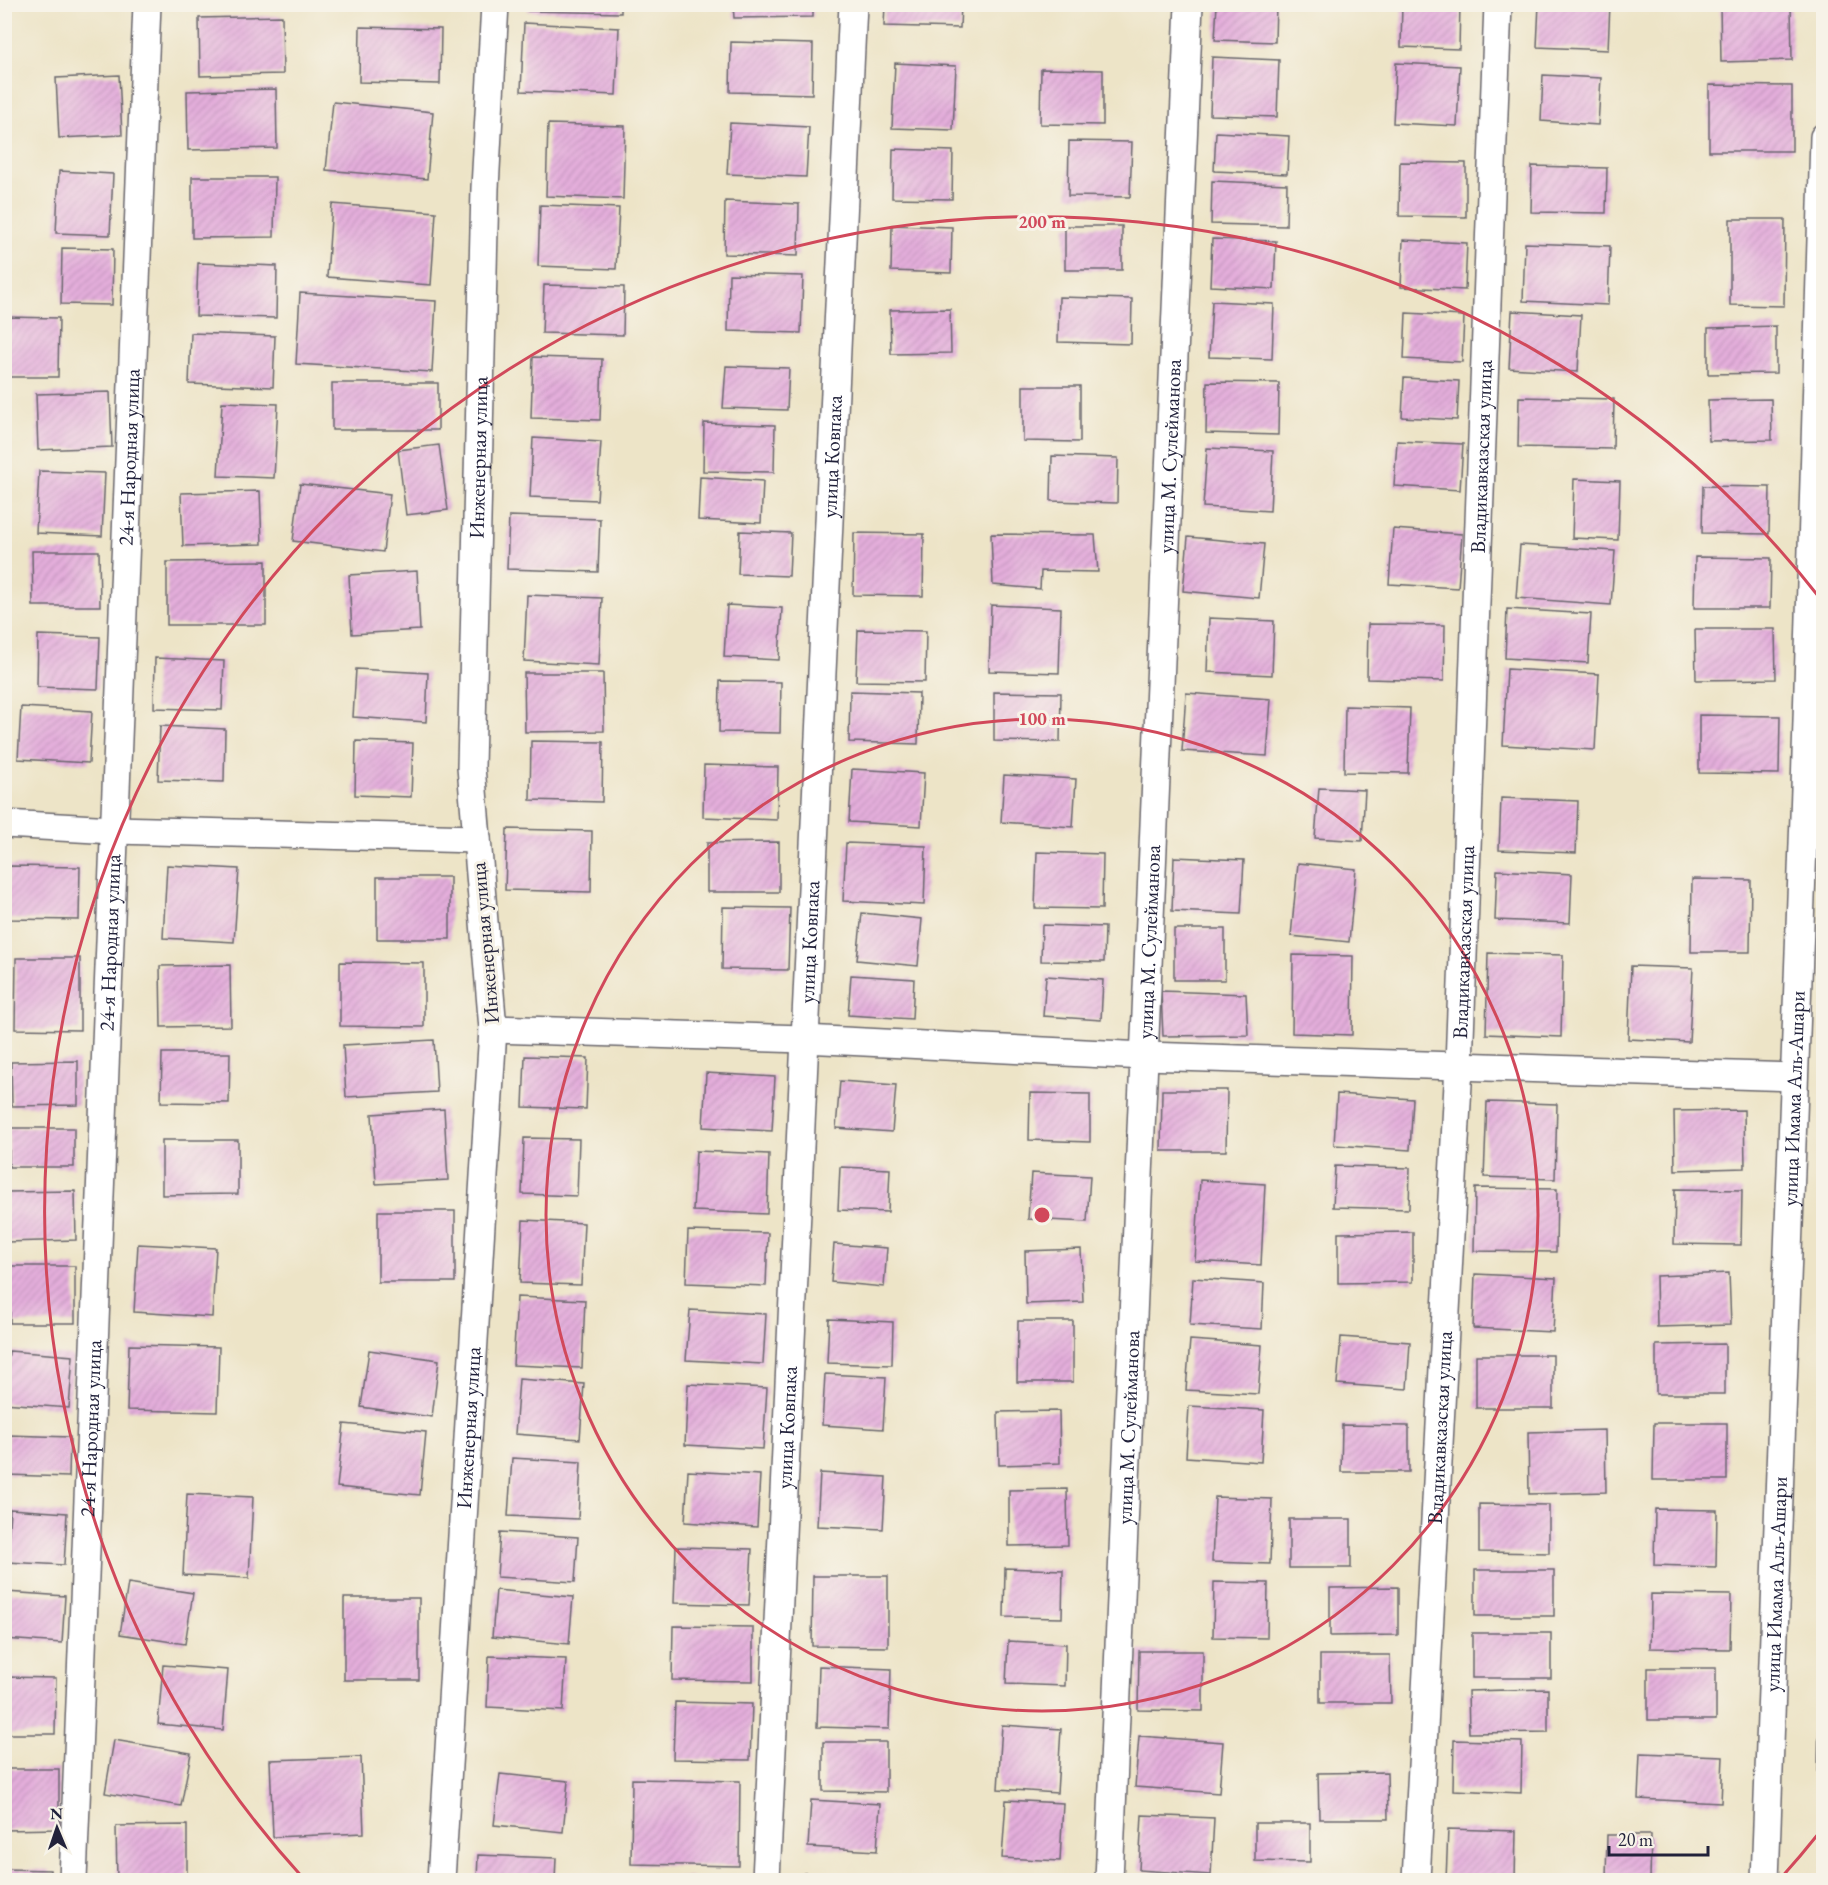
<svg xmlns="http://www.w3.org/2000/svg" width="1828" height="1885" viewBox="0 0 1828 1885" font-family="'EB Garamond',serif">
<defs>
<pattern id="building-hatch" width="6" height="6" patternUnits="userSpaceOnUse" patternTransform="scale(1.5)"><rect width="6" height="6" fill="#e4aedb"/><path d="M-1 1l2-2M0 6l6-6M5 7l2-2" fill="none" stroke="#c395bd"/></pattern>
</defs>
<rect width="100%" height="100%" fill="#f7f3e8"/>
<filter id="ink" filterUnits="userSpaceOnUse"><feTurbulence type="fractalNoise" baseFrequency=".0167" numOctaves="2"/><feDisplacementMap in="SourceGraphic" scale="12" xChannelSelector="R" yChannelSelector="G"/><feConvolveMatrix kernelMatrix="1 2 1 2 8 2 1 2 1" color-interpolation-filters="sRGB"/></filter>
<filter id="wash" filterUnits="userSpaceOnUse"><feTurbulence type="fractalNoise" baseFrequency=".008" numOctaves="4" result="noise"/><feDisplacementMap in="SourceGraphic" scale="24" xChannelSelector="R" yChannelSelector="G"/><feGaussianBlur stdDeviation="1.35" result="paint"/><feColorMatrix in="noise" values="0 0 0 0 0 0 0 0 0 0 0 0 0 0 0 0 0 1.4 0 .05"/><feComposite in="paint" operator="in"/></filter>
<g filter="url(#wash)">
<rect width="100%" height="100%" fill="#ede4c7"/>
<g id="blocks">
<!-- building -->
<path fill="url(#building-hatch)" d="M 528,4 L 621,4 L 621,13 L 528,11 Z
M 733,4 L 813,4 L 813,17 L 734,18 Z
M 885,4 L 961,4 L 960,28 L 884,26 Z
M 1217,4 L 1276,4 L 1275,42 L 1215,40 Z
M 1402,4 L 1460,4 L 1459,49 L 1401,47 Z
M 1539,4 L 1610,4 L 1608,50 L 1537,47 Z
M 1791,4 L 1792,60 L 1721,62 L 1720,5 Z
M 282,16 L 283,74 L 200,76 L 199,18 Z
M 524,23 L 619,28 L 616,95 L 521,91 Z
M 360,27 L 441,29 L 440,84 L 359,82 Z
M 731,42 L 813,44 L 812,94 L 730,92 Z
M 1212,57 L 1279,60 L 1277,117 L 1210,115 Z
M 895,63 L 956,66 L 953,130 L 892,128 Z
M 1396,63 L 1460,66 L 1457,126 L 1393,123 Z
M 1041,69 L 1103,70 L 1103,125 L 1040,124 Z
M 119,75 L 122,135 L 59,138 L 56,78 Z
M 1543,75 L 1601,78 L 1598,125 L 1541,121 Z
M 1709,85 L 1792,86 L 1792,151 L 1709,151 Z
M 276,89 L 277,148 L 188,150 L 187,91 Z
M 333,102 L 433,112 L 427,179 L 326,170 Z
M 730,123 L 809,127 L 806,177 L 727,174 Z
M 548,124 L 625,126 L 623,199 L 546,196 Z
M 1216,132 L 1289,136 L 1287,174 L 1214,171 Z
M 1069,141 L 1132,142 L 1130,197 L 1068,196 Z
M 893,149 L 953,151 L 952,199 L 892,198 Z
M 1400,162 L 1466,163 L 1466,217 L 1399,216 Z
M 1532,166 L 1607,168 L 1606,213 L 1531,212 Z
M 59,171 L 113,174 L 110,235 L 56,233 Z
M 192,177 L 275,177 L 274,237 L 192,238 Z
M 1212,181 L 1287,184 L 1286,226 L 1211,224 Z
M 725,201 L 799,204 L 798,256 L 724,254 Z
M 332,204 L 436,212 L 431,285 L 327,277 Z
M 540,205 L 619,208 L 616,269 L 538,266 Z
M 1730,219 L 1785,219 L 1784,306 L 1730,305 Z
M 892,225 L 952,227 L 951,273 L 891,271 Z
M 1065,226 L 1122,226 L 1122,270 L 1065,270 Z
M 1212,239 L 1276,241 L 1274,289 L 1210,286 Z
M 1403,240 L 1467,243 L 1465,290 L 1401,287 Z
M 1525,243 L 1610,246 L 1608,305 L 1523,301 Z
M 62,248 L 113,249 L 112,305 L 61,304 Z
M 198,263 L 277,266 L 276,318 L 196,316 Z
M 729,274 L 803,276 L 801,333 L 728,331 Z
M 544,285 L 624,287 L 623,335 L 542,333 Z
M 300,293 L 436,301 L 432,372 L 296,364 Z
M 1059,297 L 1132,299 L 1131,344 L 1058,342 Z
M 1212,301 L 1274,304 L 1272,359 L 1209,357 Z
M 950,309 L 951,353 L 891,354 L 890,310 Z
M 1512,311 L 1581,315 L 1578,372 L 1509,368 Z
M 1406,313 L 1464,316 L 1462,362 L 1404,359 Z
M 4,317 L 59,318 L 58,377 L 4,377 Z
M 1776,326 L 1776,373 L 1708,374 L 1708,328 Z
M 191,333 L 275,336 L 273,387 L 189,384 Z
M 533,357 L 602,359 L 600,420 L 531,418 Z
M 726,366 L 789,368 L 787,410 L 723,408 Z
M 1404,378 L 1459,381 L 1457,420 L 1402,417 Z
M 1207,382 L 1279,383 L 1278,435 L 1206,433 Z
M 332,383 L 438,383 L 438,430 L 332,430 Z
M 1023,386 L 1080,386 L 1080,442 L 1023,441 Z
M 110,392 L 112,447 L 38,450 L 36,394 Z
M 1519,397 L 1614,399 L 1613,449 L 1518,447 Z
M 1771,399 L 1772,440 L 1709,441 L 1708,400 Z
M 222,402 L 278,404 L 274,478 L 218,476 Z
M 704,423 L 775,425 L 774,472 L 703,471 Z
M 533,438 L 601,442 L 597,500 L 530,497 Z
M 1397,441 L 1463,444 L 1460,490 L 1394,486 Z
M 439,445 L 448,510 L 406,515 L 398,450 Z
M 1207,448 L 1273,451 L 1270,511 L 1203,507 Z
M 1052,456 L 1118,458 L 1117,503 L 1051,501 Z
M 39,471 L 105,473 L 102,536 L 36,533 Z
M 700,477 L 763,481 L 761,523 L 698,520 Z
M 1574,479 L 1620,481 L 1618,540 L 1572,538 Z
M 300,484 L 390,494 L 383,552 L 293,541 Z
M 1703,486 L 1770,487 L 1769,534 L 1702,533 Z
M 260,491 L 262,544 L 183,546 L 181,493 Z
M 509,516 L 600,519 L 598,572 L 507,569 Z
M 1393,529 L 1462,534 L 1458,588 L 1389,584 Z
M 740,531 L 791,533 L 789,576 L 738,574 Z
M 854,533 L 924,534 L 923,596 L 853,595 Z
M 991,534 L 1095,535 L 1098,572 L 1041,571 L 1040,589 L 993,585 Z
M 1188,537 L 1264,544 L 1259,598 L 1183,591 Z
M 1520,545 L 1615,551 L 1611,605 L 1516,598 Z
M 32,551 L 99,551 L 100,606 L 33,606 Z
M 1695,557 L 1771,558 L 1770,608 L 1694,608 Z
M 266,561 L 266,625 L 167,625 L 167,562 Z
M 417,571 L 420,630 L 352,634 L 349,575 Z
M 527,595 L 602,598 L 599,665 L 524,661 Z
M 727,605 L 782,608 L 779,660 L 724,657 Z
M 991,605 L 1061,608 L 1059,673 L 989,671 Z
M 1507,609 L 1591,614 L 1588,663 L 1505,658 Z
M 1209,618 L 1274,621 L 1272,675 L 1207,672 Z
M 1368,624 L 1445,625 L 1444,681 L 1367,679 Z
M 1695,629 L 1775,629 L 1776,679 L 1696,680 Z
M 858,630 L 926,631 L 925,682 L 856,681 Z
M 38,635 L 100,637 L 98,689 L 37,687 Z
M 155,658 L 224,661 L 222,710 L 154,708 Z
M 356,669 L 428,673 L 426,722 L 353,717 Z
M 1507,669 L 1599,674 L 1595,750 L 1503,745 Z
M 524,673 L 603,673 L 604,731 L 525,732 Z
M 720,681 L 781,682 L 780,733 L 719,732 Z
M 850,691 L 919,693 L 918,744 L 849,742 Z
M 994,692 L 1061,693 L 1060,742 L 994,741 Z
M 1186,693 L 1271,699 L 1267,756 L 1182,751 Z
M 1345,706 L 1410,708 L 1408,773 L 1344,772 Z
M 21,707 L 92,711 L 89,763 L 18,759 Z
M 1699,715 L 1780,716 L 1779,774 L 1699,773 Z
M 160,726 L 225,729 L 224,782 L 158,780 Z
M 356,741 L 413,743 L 411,797 L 355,795 Z
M 531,741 L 603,742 L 602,802 L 530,800 Z
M 704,765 L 778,767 L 777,820 L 703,817 Z
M 852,769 L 924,773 L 921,826 L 849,822 Z
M 1004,775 L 1076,779 L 1073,827 L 1001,822 Z
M 1319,788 L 1365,790 L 1362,841 L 1315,838 Z
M 1501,798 L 1578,801 L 1576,853 L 1499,850 Z
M 507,829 L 592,831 L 591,892 L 505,890 Z
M 779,842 L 779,892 L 707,892 L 707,843 Z
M 846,843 L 926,846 L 924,905 L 843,901 Z
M 1037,852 L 1103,854 L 1102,909 L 1035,908 Z
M 1174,857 L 1244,860 L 1241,914 L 1172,911 Z
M 1298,863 L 1356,869 L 1349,942 L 1291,936 Z
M 167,865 L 239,869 L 234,942 L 163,938 Z
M 9,866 L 80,867 L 79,920 L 8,919 Z
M 1497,870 L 1572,874 L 1570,923 L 1495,920 Z
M 377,877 L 450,877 L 450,939 L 377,939 Z
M 1692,879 L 1751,880 L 1750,952 L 1691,952 Z
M 723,907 L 790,908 L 788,970 L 722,969 Z
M 862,913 L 922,919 L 918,966 L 857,960 Z
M 1042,925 L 1105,927 L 1104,962 L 1041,961 Z
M 1174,929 L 1225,929 L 1225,980 L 1174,980 Z
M 1488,953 L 1563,955 L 1561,1037 L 1486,1034 Z
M 1293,955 L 1353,956 L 1352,1035 L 1292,1033 Z
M 16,958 L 80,958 L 80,1030 L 15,1029 Z
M 340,962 L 424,963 L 424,1027 L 340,1026 Z
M 230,965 L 231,1026 L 161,1027 L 160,966 Z
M 1631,966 L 1693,968 L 1689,1042 L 1628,1039 Z
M 851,975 L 914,979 L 912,1019 L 848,1015 Z
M 1046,976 L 1103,980 L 1101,1020 L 1043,1016 Z
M 1161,991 L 1246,994 L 1248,1035 L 1163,1036 Z
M 434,1040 L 437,1092 L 346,1097 L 343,1045 Z
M 162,1053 L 230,1053 L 229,1103 L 161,1102 Z
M 525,1056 L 588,1058 L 586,1109 L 523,1107 Z
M 78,1061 L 78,1105 L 12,1106 L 11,1062 Z
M 706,1073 L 775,1077 L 772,1131 L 703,1127 Z
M 840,1081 L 896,1085 L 892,1132 L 836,1128 Z
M 1162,1090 L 1227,1090 L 1226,1151 L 1161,1151 Z
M 1030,1093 L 1090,1094 L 1090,1142 L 1029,1140 Z
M 1337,1094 L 1413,1099 L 1410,1150 L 1334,1145 Z
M 1487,1102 L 1557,1104 L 1555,1179 L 1484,1177 Z
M 444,1109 L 448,1180 L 376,1184 L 372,1114 Z
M 1744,1110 L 1745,1168 L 1675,1170 L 1674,1111 Z
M 9,1128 L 74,1128 L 74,1167 L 9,1167 Z
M 524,1138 L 579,1139 L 577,1196 L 522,1194 Z
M 162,1140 L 238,1140 L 238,1194 L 162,1195 Z
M 696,1151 L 769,1154 L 767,1214 L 693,1211 Z
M 1335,1166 L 1410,1168 L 1409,1209 L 1333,1207 Z
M 840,1167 L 890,1169 L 888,1212 L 838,1210 Z
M 1031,1173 L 1090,1176 L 1087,1222 L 1028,1219 Z
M 1200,1180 L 1265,1184 L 1261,1265 L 1195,1261 Z
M 1475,1188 L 1557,1189 L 1556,1252 L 1474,1251 Z
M 1675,1189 L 1742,1190 L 1741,1245 L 1674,1244 Z
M 75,1191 L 76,1240 L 6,1242 L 6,1192 Z
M 378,1211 L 455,1211 L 455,1282 L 378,1282 Z
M 523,1220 L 584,1223 L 581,1285 L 520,1283 Z
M 688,1231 L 768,1233 L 766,1286 L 686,1283 Z
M 1413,1232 L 1413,1282 L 1338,1283 L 1338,1233 Z
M 138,1244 L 216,1248 L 212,1317 L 134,1312 Z
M 834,1244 L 887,1248 L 884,1287 L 831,1282 Z
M 1081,1249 L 1083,1302 L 1026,1304 L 1025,1251 Z
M 11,1266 L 75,1266 L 75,1323 L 10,1323 Z
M 1729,1273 L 1731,1325 L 1657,1327 L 1656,1276 Z
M 1475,1274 L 1556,1278 L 1553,1332 L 1473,1328 Z
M 1193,1278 L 1264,1283 L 1262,1329 L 1190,1325 Z
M 517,1297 L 585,1300 L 582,1368 L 513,1365 Z
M 690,1310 L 766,1314 L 763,1364 L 686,1360 Z
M 829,1319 L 893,1322 L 892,1365 L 827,1363 Z
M 1018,1321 L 1073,1321 L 1073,1382 L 1017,1382 Z
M 1341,1337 L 1410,1342 L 1407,1389 L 1337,1384 Z
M 1190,1340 L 1262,1345 L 1258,1394 L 1186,1390 Z
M 1725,1344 L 1725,1394 L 1656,1394 L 1656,1345 Z
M 129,1345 L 219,1347 L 217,1412 L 127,1410 Z
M 369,1350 L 439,1360 L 432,1417 L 361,1407 Z
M 9,1351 L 73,1356 L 69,1408 L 4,1403 Z
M 1476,1355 L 1553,1355 L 1553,1408 L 1476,1408 Z
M 825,1374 L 886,1377 L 883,1429 L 822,1425 Z
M 519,1379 L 584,1384 L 580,1439 L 515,1434 Z
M 688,1384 L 767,1388 L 763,1449 L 685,1445 Z
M 1189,1406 L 1264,1410 L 1261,1462 L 1186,1457 Z
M 1059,1411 L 1060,1463 L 999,1465 L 998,1412 Z
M 1654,1423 L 1727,1423 L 1727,1480 L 1653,1480 Z
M 344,1424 L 426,1432 L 420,1495 L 337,1487 Z
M 1342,1425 L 1409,1426 L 1409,1472 L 1341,1472 Z
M 1605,1430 L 1606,1492 L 1529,1494 L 1528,1432 Z
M 8,1435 L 70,1437 L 69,1477 L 7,1475 Z
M 512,1458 L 581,1462 L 578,1519 L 508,1516 Z
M 688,1471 L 760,1475 L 757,1527 L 685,1522 Z
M 820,1473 L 886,1477 L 883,1529 L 817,1526 Z
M 1067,1489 L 1068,1545 L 1009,1546 L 1009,1490 Z
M 187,1494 L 253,1497 L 249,1578 L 183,1575 Z
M 1215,1497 L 1272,1499 L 1270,1564 L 1212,1562 Z
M 1479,1504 L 1549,1505 L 1549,1553 L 1479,1552 Z
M 10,1509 L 67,1513 L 64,1565 L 7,1562 Z
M 1655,1509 L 1717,1510 L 1716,1567 L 1654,1565 Z
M 1289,1519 L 1351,1519 L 1351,1568 L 1289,1568 Z
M 500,1532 L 578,1537 L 575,1582 L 497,1577 Z
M 676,1547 L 752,1549 L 749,1605 L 674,1603 Z
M 1005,1568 L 1063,1570 L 1062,1618 L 1004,1617 Z
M 1475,1570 L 1554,1570 L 1554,1616 L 1475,1616 Z
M 813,1576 L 888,1576 L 888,1647 L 812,1646 Z
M 1214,1582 L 1268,1583 L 1267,1638 L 1213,1637 Z
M 128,1583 L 193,1593 L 185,1644 L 120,1634 Z
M 1398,1587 L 1398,1635 L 1330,1636 L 1330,1588 Z
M 496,1590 L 573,1597 L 569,1644 L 492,1637 Z
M 6,1592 L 65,1596 L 62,1643 L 4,1639 Z
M 1651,1594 L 1731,1595 L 1730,1649 L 1650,1648 Z
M 344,1598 L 419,1598 L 419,1680 L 344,1680 Z
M 673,1626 L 753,1627 L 753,1681 L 672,1680 Z
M 1472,1633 L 1551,1633 L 1551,1678 L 1472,1678 Z
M 1008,1641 L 1066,1644 L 1065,1686 L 1006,1684 Z
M 1139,1651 L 1203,1651 L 1203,1711 L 1138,1710 Z
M 1320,1655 L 1390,1655 L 1391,1703 L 1320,1703 Z
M 489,1656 L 566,1659 L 563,1711 L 487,1707 Z
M 163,1665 L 228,1670 L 223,1730 L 158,1724 Z
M 819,1666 L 891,1669 L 889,1729 L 817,1727 Z
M 1648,1668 L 1716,1668 L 1716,1720 L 1648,1720 Z
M 4,1677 L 56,1678 L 55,1734 L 4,1734 Z
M 1548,1689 L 1548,1732 L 1469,1733 L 1468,1691 Z
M 675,1702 L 752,1704 L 750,1760 L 673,1759 Z
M 1819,1712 L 1824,1712 L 1824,1773 L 1818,1773 Z
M 1002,1725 L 1061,1729 L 1057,1793 L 998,1789 Z
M 1139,1736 L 1223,1742 L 1219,1793 L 1135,1787 Z
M 114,1740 L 191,1753 L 181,1806 L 105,1793 Z
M 1454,1740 L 1522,1742 L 1521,1793 L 1453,1790 Z
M 823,1742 L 886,1742 L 886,1792 L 823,1791 Z
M 1640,1753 L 1723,1756 L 1721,1803 L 1638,1799 Z
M 361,1757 L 364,1833 L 273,1837 L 270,1760 Z
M 4,1769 L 59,1769 L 59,1829 L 4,1830 Z
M 1387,1772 L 1388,1819 L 1319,1819 L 1318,1773 Z
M 500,1774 L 568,1781 L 563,1832 L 494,1825 Z
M 632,1779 L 740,1781 L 739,1866 L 631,1864 Z
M 811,1800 L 880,1804 L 877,1851 L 808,1847 Z
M 1006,1800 L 1063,1803 L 1060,1861 L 1002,1858 Z
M 1142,1815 L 1214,1818 L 1211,1875 L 1139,1870 Z
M 1255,1823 L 1310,1823 L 1310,1862 L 1255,1861 Z
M 187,1825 L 187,1880 L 117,1880 L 116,1826 Z
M 1448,1829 L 1516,1831 L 1515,1880 L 1446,1880 Z
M 1607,1835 L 1651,1835 L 1650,1880 L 1606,1880 Z
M 478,1855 L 556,1858 L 555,1880 L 477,1880 Z
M 4,1869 L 50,1870 L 50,1880 L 4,1880 Z
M 804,1873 L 867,1875 L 867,1880 L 804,1880 Z
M 646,1877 L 692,1878 L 692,1880 L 645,1880 Z"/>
</g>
</g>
<g filter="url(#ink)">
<use href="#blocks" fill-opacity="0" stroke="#69666c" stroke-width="1.5"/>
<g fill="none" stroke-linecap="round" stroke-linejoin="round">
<!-- street casing -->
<g stroke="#69666c" stroke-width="30">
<g id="street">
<path d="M 4,824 L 114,830 L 477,839"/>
<path d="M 493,1029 L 804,1039 L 1145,1056 L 1794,1077"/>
<path id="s1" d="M 73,1880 L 147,4"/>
<path id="s2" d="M 441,1880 L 493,1029 L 471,767 L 485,188 L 495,4"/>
<path id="s3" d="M 766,1880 L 853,4"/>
<path id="s4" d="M 1109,1880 L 1189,4"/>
<path id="s5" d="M 1416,1880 L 1459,1065 L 1498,4"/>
<path id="s6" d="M 1765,1880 L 1805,789 L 1824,137"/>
</g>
</g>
<!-- street -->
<use href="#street" stroke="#fff" stroke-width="27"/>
</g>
</g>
<!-- distance rings -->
<g fill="none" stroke="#d1495b" stroke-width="3">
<circle cx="1042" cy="1215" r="496"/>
<path d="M1819 1833A993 993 0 0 1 1780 1879M304 1879A993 993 0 1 1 1819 597"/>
</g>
<g text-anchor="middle" stroke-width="6" stroke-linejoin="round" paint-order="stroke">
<!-- street labels -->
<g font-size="21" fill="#22223b" stroke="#f7f3e8">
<text dy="7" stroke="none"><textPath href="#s1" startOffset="1424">24-я Народная улица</textPath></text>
<text dy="7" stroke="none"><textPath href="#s3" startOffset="1425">улица Ковпака</textPath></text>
<text dy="7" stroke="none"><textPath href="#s4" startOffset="1425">улица М. Сулейманова</textPath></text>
<text dy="7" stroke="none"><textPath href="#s5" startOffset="1425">Владикавказская улица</textPath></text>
<text dy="7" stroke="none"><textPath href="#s2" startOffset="1425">Инженерная улица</textPath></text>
<text dy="7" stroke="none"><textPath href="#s1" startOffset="938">24-я Народная улица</textPath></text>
<text dy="7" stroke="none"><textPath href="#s3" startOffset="939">улица Ковпака</textPath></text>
<text transform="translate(485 943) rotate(-95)" y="7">Инженерная улица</text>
<text dy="7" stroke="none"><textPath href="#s4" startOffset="939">улица М. Сулейманова</textPath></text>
<text dy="7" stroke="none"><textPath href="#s5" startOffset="939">Владикавказская улица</textPath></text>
<text dy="7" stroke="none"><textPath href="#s6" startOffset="782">улица Имама Аль-Ашари</textPath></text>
<text dy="7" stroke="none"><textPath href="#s1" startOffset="452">24-я Народная улица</textPath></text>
<text dy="7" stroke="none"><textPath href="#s2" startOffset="453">Инженерная улица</textPath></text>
<text dy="7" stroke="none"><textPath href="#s3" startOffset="453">улица Ковпака</textPath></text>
<text dy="7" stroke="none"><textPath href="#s4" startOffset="453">улица М. Сулейманова</textPath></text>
<text dy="7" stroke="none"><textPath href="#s5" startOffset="453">Владикавказская улица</textPath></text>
<text dy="7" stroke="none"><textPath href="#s6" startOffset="296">улица Имама Аль-Ашари</textPath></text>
</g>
</g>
<circle cx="1042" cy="1215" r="9" fill="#d1495b" stroke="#f7f3e8" stroke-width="3"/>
<g font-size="18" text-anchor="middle" font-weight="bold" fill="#d1495b" stroke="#f7f3e8" stroke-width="6" stroke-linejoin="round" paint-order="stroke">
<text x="1042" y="228">200 m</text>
<text x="1042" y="725">100 m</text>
</g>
<!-- margin -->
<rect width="1828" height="1885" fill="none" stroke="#f7f3e8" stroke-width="24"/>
<!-- north arrow -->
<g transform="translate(57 1828) rotate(358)" stroke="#f7f3e8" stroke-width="4.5" paint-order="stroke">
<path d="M0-4.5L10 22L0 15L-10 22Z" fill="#22223b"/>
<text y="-9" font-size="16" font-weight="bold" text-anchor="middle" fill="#22223b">N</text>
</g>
<!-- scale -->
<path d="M1609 1846v9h99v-9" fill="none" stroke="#22223b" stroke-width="3"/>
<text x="1618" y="1846" font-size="18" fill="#22223b" stroke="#f7f3e8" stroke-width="4.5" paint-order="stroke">20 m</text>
</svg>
